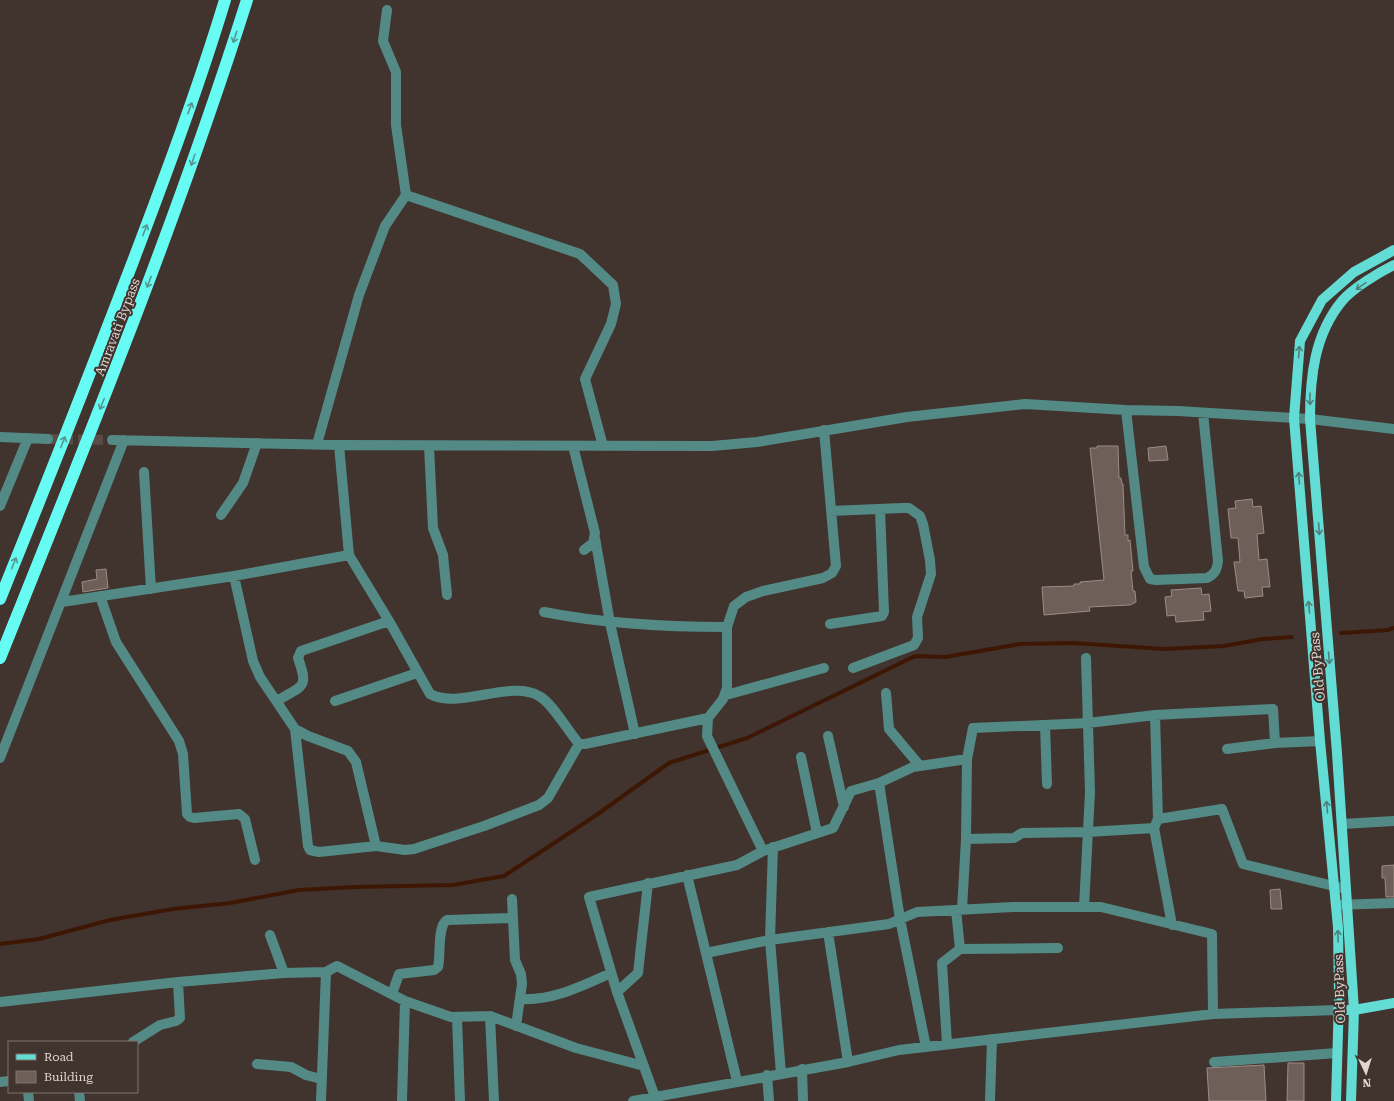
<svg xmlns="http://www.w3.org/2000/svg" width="1394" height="1101" viewBox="0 0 1394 1101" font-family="'Roboto Serif',serif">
<rect width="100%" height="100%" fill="#41332d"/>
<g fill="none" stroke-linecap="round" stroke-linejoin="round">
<!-- stream -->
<path stroke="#3e1704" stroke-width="4" d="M 1341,633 L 1388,630 L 1394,628
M 0,944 L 39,939 L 110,920 L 173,909 L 230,903 L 299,890 L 355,887 L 453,885 L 504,876 L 595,816 L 669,763 L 747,738 L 915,656 L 945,657 L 1020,644 L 1073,643 L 1164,649 L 1224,646 L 1263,639 L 1292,637"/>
</g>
<!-- building -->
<path fill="#6e5f59" stroke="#9c8c85" d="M 1097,446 L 1118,446 L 1119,478 L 1121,478 L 1122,484 L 1123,484 L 1125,535 L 1128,535 L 1128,541 L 1130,540 L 1133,571 L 1131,571 L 1133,591 L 1135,591 L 1136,602 L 1130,605 L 1089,607 L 1090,611 L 1044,615 L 1042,587 L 1074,586 L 1074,584 L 1080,584 L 1080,582 L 1104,580 L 1090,448 L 1097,448 Z
M 1166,446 L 1168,460 L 1149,461 L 1148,448 Z
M 1252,499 L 1253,507 L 1261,506 L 1264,533 L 1257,534 L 1259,560 L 1267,559 L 1270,587 L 1262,587 L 1263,596 L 1245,598 L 1244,591 L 1238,591 L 1234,562 L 1240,562 L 1238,538 L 1231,538 L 1228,509 L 1236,508 L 1235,501 Z
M 106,569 L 108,588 L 83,592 L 82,582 L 97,579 L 96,570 Z
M 1201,588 L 1202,595 L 1209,594 L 1211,611 L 1203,612 L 1204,620 L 1176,622 L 1175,615 L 1167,616 L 1165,597 L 1172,596 L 1171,590 Z
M 1394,865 L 1394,897 L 1386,897 L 1385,878 L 1382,878 L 1382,866 Z
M 1280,889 L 1282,909 L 1271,909 L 1270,890 Z
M 1288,1063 L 1304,1063 L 1304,1101 L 1287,1101 Z
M 1264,1065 L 1266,1101 L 1209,1101 L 1207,1068 Z"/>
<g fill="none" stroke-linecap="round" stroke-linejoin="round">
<!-- minor-tunnel -->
<path stroke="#594b46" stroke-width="10" stroke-dasharray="10 5" stroke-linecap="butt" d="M 48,439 L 112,440"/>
<!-- minor -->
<path stroke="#548a86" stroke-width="10" d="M 406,195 L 580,254 L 613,285 L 616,304 L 611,324 L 585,379 L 603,446
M 1126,410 L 1144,567 L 1150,579 L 1156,580 L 1207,578 C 1215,574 1217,570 1218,561 L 1203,413
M 0,437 L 48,439
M 112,440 L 339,445 L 712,446 L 757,442 L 907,417 L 1025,404 L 1126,410 L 1178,411 L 1310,419 L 1394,429
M 317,444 L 359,295 L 385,226 L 406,195 L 396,125 L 396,72 L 383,41 L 387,10
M 339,445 L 349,555 L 389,621 L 430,694 C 459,710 510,679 539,696 C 552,703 566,728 576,740 L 579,744 L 585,744 L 708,718
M 429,446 L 433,528 L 443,555 L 447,595
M 573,446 L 595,533 L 593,543 L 584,550
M 144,472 L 151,589
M 0,506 L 28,438
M 831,511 L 902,508 L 909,508 L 920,516 L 923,524 L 930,560 L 931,574 L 917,617 L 918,638 L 914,645 L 853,668
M 221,515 L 243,483 L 257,443
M 595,538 L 610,623 L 635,734
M 234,576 L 253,661 L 260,677 L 295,729 L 308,736 L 348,751 L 356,762 L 376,846
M 100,596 L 116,642 L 179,741 L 183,754 L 187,814 L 190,817 L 194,818 L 239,814 L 245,819 L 255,860
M 62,602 L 234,576 L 349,555
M 544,612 C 605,624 665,627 727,627
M 830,624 L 882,616 L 884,612 L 880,509
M 886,693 L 889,729 L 920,766
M 726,695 L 824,668
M 277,701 C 303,685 309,689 298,658 L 301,651 L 389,621
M 335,701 L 417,673
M 1155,715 L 1158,819
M 1045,725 L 1047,784
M 295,729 L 308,846 L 310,850 L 319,852 L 376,846 L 405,850 L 414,849 L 484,826 L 539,805 L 548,798 L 579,744
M 828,736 L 844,807
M 1227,749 L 1275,743 L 1320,741
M 801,757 L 817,833
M 0,758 L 124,440
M 879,783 L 900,919 L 926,1047
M 1342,824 L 1394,821
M 1154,828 L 1172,925
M 966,839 L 1014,838 L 1022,833 L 1088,832 L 1154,828 L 1158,819 L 1222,809 L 1243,864 L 1346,889
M 773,847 L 770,940 L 781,1073
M 763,851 L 707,736 L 708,718 L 723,699 L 727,688 L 727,627 L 734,606 L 746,597 L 763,591 L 823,578 L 832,573 L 836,566 L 824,430
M 687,875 L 737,1081
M 512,899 L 515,960 L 521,974 L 522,984 L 516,1026
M 1336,905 L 1394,903
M 1084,907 L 1090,792 L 1086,658
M 962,909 L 966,839 L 967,759
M 956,910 L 960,949
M 828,932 L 848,1062
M 270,935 L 284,973
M 706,953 L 770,940 L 889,924 L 917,912 L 1013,907 L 1101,907 L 1212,934 L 1213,1014
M 617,992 L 638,973 L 648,883
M 392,994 L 399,974 L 434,970 L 438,967 C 441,955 437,926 447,920 L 513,918
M 520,999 C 553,1001 582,986 611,973
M 0,1002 L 178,982 L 284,973 L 326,972
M 490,1016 L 494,1101
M 457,1017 L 460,1101
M 133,1042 L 160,1025 L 176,1021 L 180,1018 L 178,982
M 947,1044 L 942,963 L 960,949 L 1058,948
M 1214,1062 L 1337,1053
M 257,1064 L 291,1067 L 306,1075 L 321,1079
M 802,1069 L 803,1101
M 767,1075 L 769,1101
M 0,1082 L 9,1081
M 28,1092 L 29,1101
M 79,1092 L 80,1101
M 655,1097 L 617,992 L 589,897 L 737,865 L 763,851 L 833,828 L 851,791 L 879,783 L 913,767 L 967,759 L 973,728 L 1088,723 L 1155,715 L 1273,709 L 1275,743
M 321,1101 L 326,972 L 337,966 L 405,1001 L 451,1017 L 490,1016 L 576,1048 L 644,1066
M 402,1101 L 405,1001
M 633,1101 L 848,1062 L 899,1050 L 1213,1014 L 1338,1010
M 990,1101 L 992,1039"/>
<!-- major -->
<path stroke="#63dcd5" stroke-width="10" d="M 1338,1010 L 1354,1010 L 1394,1003
M 1336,1101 L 1339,998 L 1338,927 L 1320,741 L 1294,418 L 1300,341 L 1322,300 L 1354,272 L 1394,250
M 1351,1101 L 1354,1010 L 1337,753 L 1310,419 C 1310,378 1314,335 1342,301 C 1353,288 1378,273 1394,265"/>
<!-- highway -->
<path stroke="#66fcf4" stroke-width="12" d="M 0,599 C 45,488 89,376 132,264 C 165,177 198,89 225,0
M 0,658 C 87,441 176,224 247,0"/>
</g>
<!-- one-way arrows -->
<defs><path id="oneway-shaft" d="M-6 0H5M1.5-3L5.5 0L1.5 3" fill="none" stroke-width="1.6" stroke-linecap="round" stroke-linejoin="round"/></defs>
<g stroke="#549890">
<use href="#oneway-shaft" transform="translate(235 37) rotate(108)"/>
<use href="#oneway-shaft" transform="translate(190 108) rotate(-70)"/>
<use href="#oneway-shaft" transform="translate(193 160) rotate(109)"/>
<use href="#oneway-shaft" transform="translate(145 230) rotate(-69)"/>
<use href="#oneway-shaft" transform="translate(149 282) rotate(111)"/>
<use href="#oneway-shaft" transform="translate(102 404) rotate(112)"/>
<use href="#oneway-shaft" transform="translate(63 442) rotate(-68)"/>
<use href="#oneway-shaft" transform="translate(14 563) rotate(-68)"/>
</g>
<g stroke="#507f79">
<use href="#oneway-shaft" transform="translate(1361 286) rotate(145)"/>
<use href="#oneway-shaft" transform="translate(1299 352) rotate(-86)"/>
<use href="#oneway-shaft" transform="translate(1310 399) rotate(90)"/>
<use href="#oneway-shaft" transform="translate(1299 478) rotate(-94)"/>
<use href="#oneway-shaft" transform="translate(1319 529) rotate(86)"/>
<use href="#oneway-shaft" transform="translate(1309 607) rotate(-95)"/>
<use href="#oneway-shaft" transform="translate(1329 658) rotate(85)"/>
<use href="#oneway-shaft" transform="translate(1327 807) rotate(-95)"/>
<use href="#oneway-shaft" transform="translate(1338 936) rotate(-91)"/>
</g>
<g text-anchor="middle" stroke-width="4" stroke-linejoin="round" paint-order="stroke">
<!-- street labels -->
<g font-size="13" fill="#dfd6d3" stroke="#41332d">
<text transform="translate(117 327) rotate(-69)" y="5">Amravati Bypass</text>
<text transform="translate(1317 667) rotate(-95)" y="5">Old ByPass</text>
<text transform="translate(1339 989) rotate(-92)" y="5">Old ByPass</text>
</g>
</g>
<!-- legend -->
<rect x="8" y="1041" width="130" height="52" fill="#41332d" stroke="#80746f"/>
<rect x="16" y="1054" width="20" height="6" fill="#63dcd5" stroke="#80746f"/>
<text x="44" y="1061" font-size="12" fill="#dfd6d3">Road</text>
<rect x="16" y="1071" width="20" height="12" fill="#6e5f59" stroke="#80746f"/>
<text x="44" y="1081" font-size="12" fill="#dfd6d3">Building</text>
<!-- north arrow -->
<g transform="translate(1366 1073) rotate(176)" stroke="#41332d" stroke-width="3" paint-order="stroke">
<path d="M0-3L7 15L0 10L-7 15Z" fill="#dfd6d3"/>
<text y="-6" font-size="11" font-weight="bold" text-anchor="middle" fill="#dfd6d3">N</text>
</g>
</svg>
